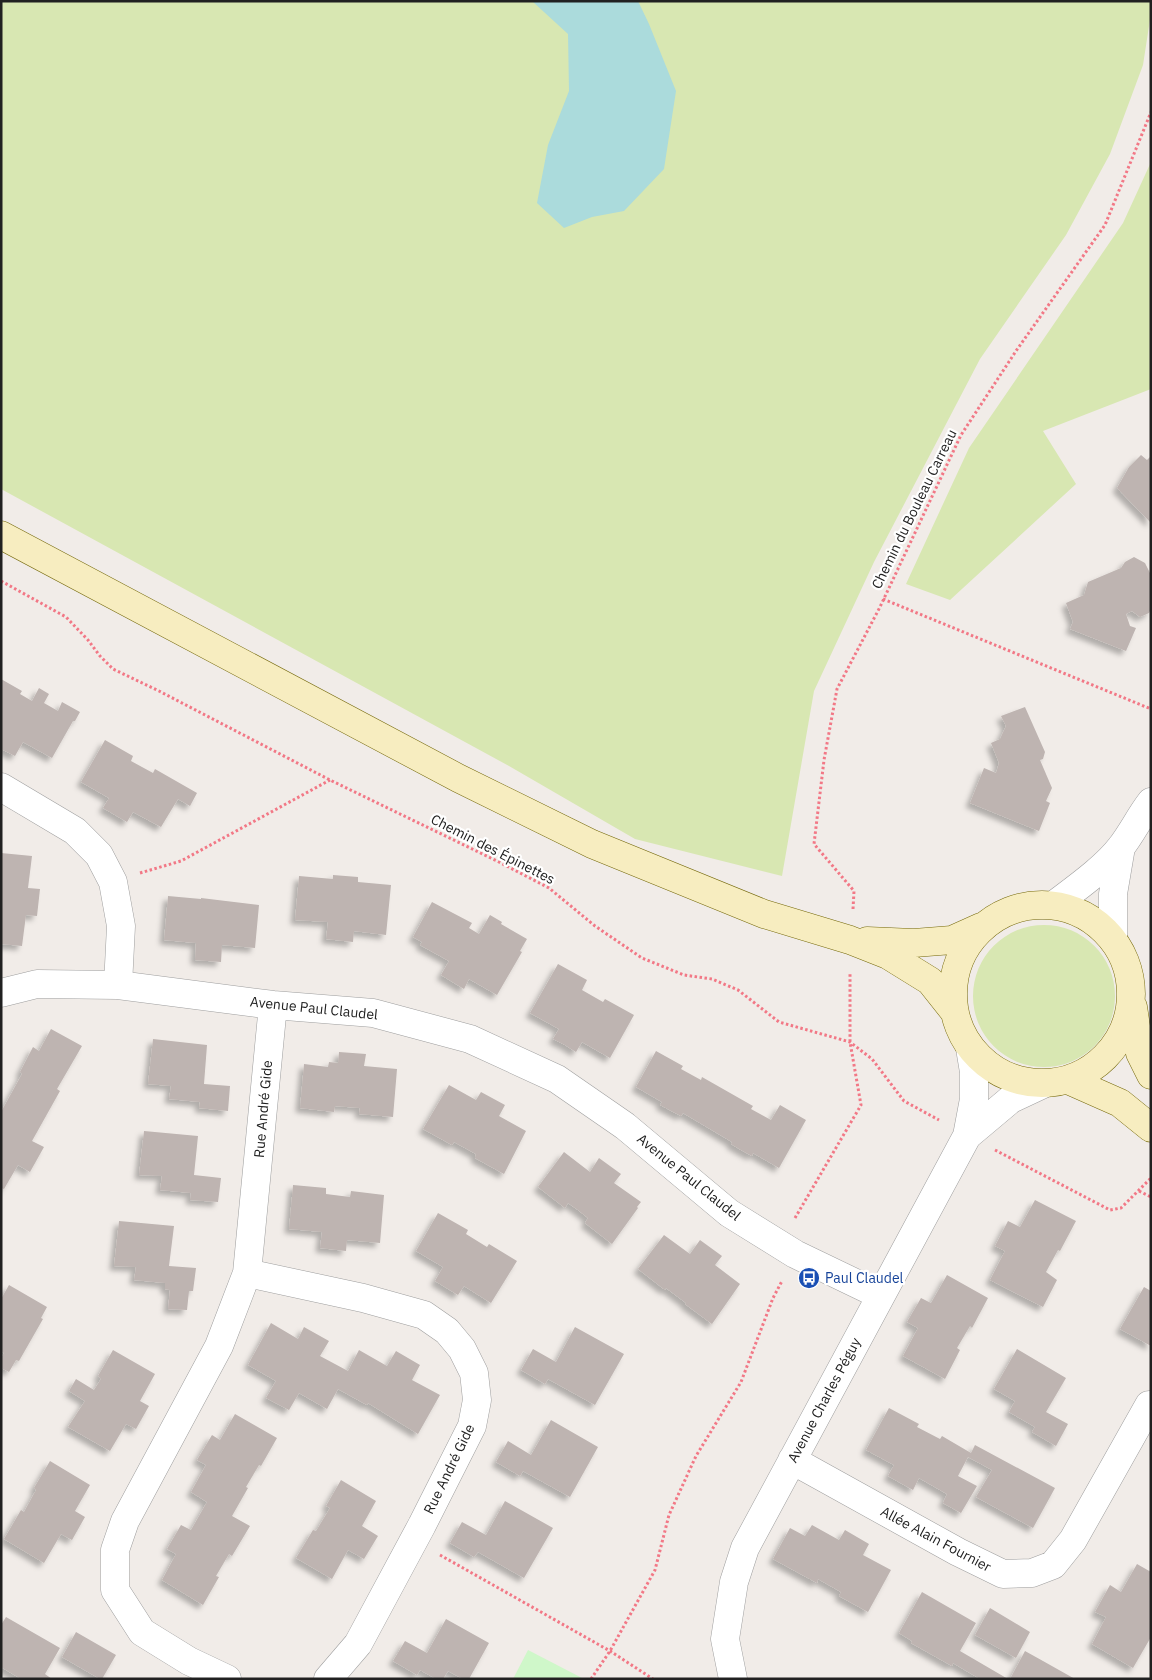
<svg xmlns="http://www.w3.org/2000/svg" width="1152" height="1680" viewBox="0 0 1152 1680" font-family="'IBM Plex Sans',sans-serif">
<defs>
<filter id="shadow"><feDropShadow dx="-4.5" dy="4.5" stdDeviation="2.5" flood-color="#0004"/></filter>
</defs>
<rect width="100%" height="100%" fill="#f1ece8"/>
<!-- grass -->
<path fill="#d8e7b2" d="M 1,1 L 1151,1 L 1151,13 L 1143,65 L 1110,154 L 1066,235 L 980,359 L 874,562 L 814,691 L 782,876 L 635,839 L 509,766 L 1,489 Z
M 1151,162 L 1151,389 L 1043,431 L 1076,484 L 950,600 L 906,584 L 969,448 L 1123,223 Z
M973 996a71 71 0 1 1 142 0a71 71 0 1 1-142 0Z"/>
<!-- park -->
<path fill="#cff7c9" d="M 528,1650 L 584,1679 L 513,1679 Z"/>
<!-- water -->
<path fill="#abdbdc" d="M 532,1 L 638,1 L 649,24 L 676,91 L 664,169 L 624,211 L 592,217 L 564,228 L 537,203 L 548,145 L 569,91 L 568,34 Z"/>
<!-- building -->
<path fill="#beb4b1" filter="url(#shadow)" d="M 1141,455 L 1147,460 L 1151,456 L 1151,523 L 1117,488 L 1129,467 Z
M 1134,557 L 1145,563 L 1151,575 L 1151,609 L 1149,613 L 1140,617 L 1132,611 L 1126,614 L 1130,626 L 1136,628 L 1126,651 L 1070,629 L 1073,622 L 1066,603 L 1084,595 L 1088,582 L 1121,568 L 1125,562 Z
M 1,679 L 22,691 L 20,694 L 32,701 L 39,688 L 49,694 L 44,703 L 58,711 L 62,702 L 80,712 L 75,721 L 73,721 L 52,758 L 23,742 L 15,756 L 1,749 Z
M 1025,707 L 1045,752 L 1043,759 L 1040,760 L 1052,788 L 1046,801 L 1050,803 L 1039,831 L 970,803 L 984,768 L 996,773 L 999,763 L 991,743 L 1000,739 L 1006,726 L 1001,716 Z
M 105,740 L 133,756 L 131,761 L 153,773 L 155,769 L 197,793 L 190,806 L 178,799 L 161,827 L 133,812 L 127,822 L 103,808 L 109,798 L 81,782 Z
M 1,853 L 32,856 L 28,888 L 40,889 L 37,916 L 26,915 L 22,946 L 1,944 Z
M 333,875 L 358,877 L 358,882 L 391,885 L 386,935 L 354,931 L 353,942 L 326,939 L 328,922 L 295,920 L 299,876 L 333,879 Z
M 168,896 L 201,899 L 201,898 L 259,905 L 255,948 L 222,945 L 221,962 L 195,960 L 196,943 L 164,940 Z
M 432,902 L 472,923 L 469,928 L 479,934 L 490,915 L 502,922 L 501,924 L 527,939 L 520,951 L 522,952 L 497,995 L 469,979 L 464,989 L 441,975 L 449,961 L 420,945 L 422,942 L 413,937 Z
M 558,964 L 587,980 L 582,990 L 603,1002 L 605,999 L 634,1015 L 610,1058 L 582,1042 L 576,1052 L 565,1045 L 553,1039 L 559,1029 L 530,1013 Z
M 51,1029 L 82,1046 L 57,1089 L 60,1091 L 32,1141 L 44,1147 L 30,1172 L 18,1165 L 4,1189 L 1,1188 L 1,1112 L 22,1074 L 20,1072 L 33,1047 L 39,1051 Z
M 153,1039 L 207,1045 L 204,1084 L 230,1086 L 228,1111 L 199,1108 L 200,1102 L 169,1099 L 171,1086 L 148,1084 Z
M 656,1051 L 683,1066 L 681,1069 L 701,1080 L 702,1077 L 753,1106 L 751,1109 L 771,1120 L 780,1105 L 806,1120 L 779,1168 L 753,1153 L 752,1156 L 741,1150 L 731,1144 L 732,1142 L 683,1113 L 681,1116 L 660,1105 L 662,1102 L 636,1087 Z
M 339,1052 L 366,1054 L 364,1066 L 397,1069 L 393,1117 L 359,1114 L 360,1108 L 335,1106 L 334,1112 L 300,1108 L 304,1064 L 328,1067 L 329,1062 L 338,1063 Z
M 449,1085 L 476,1100 L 481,1092 L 505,1105 L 499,1116 L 526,1131 L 504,1174 L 475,1158 L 476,1154 L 454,1142 L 452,1145 L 423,1129 Z
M 144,1131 L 198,1136 L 194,1175 L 221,1178 L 218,1202 L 190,1200 L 191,1193 L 160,1190 L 162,1176 L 139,1175 Z
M 564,1152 L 590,1172 L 599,1158 L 621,1174 L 614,1183 L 641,1202 L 637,1207 L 638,1208 L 612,1244 L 585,1223 L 588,1218 L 578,1210 L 568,1203 L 565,1208 L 538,1187 Z
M 293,1185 L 326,1188 L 326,1194 L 350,1197 L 351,1191 L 384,1195 L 380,1243 L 347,1240 L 346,1251 L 320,1248 L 322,1232 L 289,1229 Z
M 1035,1200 L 1076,1221 L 1060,1251 L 1058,1250 L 1046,1272 L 1057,1280 L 1043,1307 L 990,1280 L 1005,1251 L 995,1246 L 1008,1221 L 1020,1227 Z
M 438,1213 L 468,1230 L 466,1234 L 487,1247 L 489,1244 L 517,1261 L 491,1303 L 464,1286 L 458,1295 L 435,1281 L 443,1267 L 416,1251 Z
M 119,1221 L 174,1226 L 169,1266 L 196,1268 L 193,1291 L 189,1291 L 187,1310 L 168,1309 L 170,1290 L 165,1289 L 165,1283 L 134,1280 L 136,1267 L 114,1266 Z
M 664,1235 L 690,1254 L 700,1240 L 722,1256 L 715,1265 L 740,1284 L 712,1324 L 685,1304 L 686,1303 L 666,1288 L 665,1290 L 638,1269 Z
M 947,1275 L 988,1298 L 972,1328 L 970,1326 L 957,1348 L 960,1350 L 945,1379 L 903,1356 L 918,1328 L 907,1322 L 921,1298 L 931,1303 Z
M 9,1285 L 47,1307 L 41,1318 L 43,1319 L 19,1361 L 16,1360 L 9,1372 L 1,1368 L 1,1358 L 4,1353 L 1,1351 L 1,1299 Z
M 1144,1287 L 1151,1291 L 1151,1346 L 1120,1329 Z
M 271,1323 L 298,1339 L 304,1327 L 329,1341 L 320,1356 L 348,1371 L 359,1350 L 387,1366 L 396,1351 L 420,1365 L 412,1380 L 440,1395 L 418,1434 L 368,1403 L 367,1405 L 338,1389 L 327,1409 L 299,1393 L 289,1410 L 266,1398 L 276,1381 L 248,1365 Z
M 575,1327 L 624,1354 L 595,1405 L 548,1379 L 545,1384 L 521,1370 L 533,1349 L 556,1362 Z
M 1017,1349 L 1066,1378 L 1046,1412 L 1068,1424 L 1056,1446 L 1032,1432 L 1035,1427 L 1009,1412 L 1015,1401 L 994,1389 Z
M 113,1350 L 155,1374 L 140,1401 L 149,1406 L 136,1429 L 126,1424 L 110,1451 L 68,1427 L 85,1401 L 69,1391 L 76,1379 L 94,1390 L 101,1379 L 98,1376 Z
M 889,1408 L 919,1424 L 917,1427 L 940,1439 L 942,1436 L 971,1453 L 975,1445 L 1055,1488 L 1033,1528 L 976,1497 L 992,1470 L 968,1457 L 958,1476 L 977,1486 L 961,1513 L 943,1503 L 947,1494 L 919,1478 L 913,1490 L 888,1476 L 894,1465 L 866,1450 Z
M 235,1414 L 277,1438 L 261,1466 L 259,1465 L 246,1487 L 248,1488 L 232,1516 L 250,1526 L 232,1556 L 229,1554 L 216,1576 L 219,1577 L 203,1605 L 162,1580 L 176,1554 L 167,1549 L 181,1525 L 191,1530 L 207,1502 L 191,1492 L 206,1465 L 197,1460 L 212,1435 L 220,1440 Z
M 551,1420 L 598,1447 L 570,1497 L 523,1471 L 520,1476 L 496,1462 L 508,1441 L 531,1455 Z
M 50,1461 L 90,1485 L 75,1511 L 85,1517 L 72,1540 L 61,1534 L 44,1563 L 4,1539 L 21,1510 L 24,1512 L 36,1490 L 34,1488 Z
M 341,1480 L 376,1501 L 362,1526 L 378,1536 L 364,1559 L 348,1550 L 332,1579 L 296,1558 L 313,1530 L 316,1531 L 330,1508 L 326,1506 Z
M 505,1501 L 553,1528 L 524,1578 L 478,1552 L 474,1557 L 450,1543 L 462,1522 L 486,1535 Z
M 812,1525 L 839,1540 L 845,1530 L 869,1544 L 863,1555 L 891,1570 L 868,1612 L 839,1596 L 841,1592 L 818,1579 L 817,1583 L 773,1559 L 790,1528 L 805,1536 Z
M 1137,1564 L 1151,1572 L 1151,1637 L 1133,1668 L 1092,1644 L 1106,1617 L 1095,1612 L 1110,1585 L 1121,1592 Z
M 922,1592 L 976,1623 L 960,1651 L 1008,1679 L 980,1679 L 953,1663 L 952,1666 L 911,1643 L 912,1641 L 899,1633 Z
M 990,1608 L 1030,1632 L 1016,1658 L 975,1635 Z
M 6,1617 L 60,1648 L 45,1674 L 52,1679 L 21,1679 L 1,1667 L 1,1625 Z
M 446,1619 L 489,1643 L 469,1679 L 463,1679 L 448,1671 L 443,1679 L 436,1679 L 420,1670 L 417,1675 L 393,1661 L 405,1641 L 427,1653 Z
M 76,1632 L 116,1655 L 102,1679 L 100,1679 L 62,1657 Z
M 1025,1651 L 1043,1661 L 1075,1679 L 1010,1679 Z"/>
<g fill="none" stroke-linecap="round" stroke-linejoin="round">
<!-- street casing -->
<g stroke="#9e9e9e" stroke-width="29">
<path id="street" d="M 1,787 L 75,831 L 99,855 L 113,882 L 121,926 L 118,985
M 1054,905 C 1075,889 1105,868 1121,847 C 1132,833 1140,816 1151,802
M 1113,938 L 1113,894 L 1121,847
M 1,993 L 37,984 L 118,985 L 273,1005 L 373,1013 L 470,1039 L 557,1079 L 625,1126 L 729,1213 L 795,1254 L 880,1295
M 967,1136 L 1011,1099 L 1043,1084
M 247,1273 L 363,1298 L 424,1315 L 447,1331 L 462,1349 L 474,1373 L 477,1400 L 472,1426 L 422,1525 L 358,1644 L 328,1679
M 792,1460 L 958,1552 L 1003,1574 L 1032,1573 L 1053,1565 L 1073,1540 L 1149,1405
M 227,1679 L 189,1661 L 142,1632 L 115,1590 L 115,1550 L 125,1521 L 219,1346 L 247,1273 L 273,1005
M 733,1679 L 725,1639 L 734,1582 L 745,1548 L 967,1136 L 974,1099 L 974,1072 L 970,1048"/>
</g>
<!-- secondary casing -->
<g stroke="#75690b" stroke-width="29">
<path id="secondary" d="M 1,535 L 458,778 L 592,844 L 764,914 L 850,940 L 888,955 L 930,981 L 953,1010
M953 994a89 89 0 1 1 178 0a89 89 0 1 1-178 0Z
M 867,941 L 914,943 L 952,940 L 981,927
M 1133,1007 L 1140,1053 L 1151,1075
M 1068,1080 L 1120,1103 L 1151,1128"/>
</g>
<!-- path -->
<path stroke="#f27886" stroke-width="3" stroke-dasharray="2.5 2.5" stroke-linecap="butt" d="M 1,581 L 66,617 L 88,640 L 100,656 L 113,669 L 159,691 L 330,780 L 497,861 L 549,888 L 595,926 L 642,958 L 684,975 L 712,979 L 738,990 L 779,1022 L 850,1042 L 872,1059 L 904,1101 L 939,1120
M 883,599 L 1151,709
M 140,873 L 181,861 L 330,780
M 853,909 L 854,891 L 814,844 L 824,760 L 837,689 L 880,607 L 961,435 L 1016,351 L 1105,225 L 1151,112
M 995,1150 L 1110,1210 L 1121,1208 L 1151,1178
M 1139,1191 L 1151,1197
M 795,1218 L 861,1105 L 850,1042 L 850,973
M 440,1555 L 610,1651 L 653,1679
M 591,1679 L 610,1651 L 655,1570 L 669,1515 L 696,1456 L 741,1382 L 773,1298 L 782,1281"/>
<!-- street -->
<use href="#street" stroke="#fff" stroke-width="28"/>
<!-- secondary -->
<use href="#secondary" stroke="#f7edc0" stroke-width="28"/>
</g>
<!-- icons -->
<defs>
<g id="bus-disc" transform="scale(1.125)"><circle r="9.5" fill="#1a4fb4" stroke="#fff"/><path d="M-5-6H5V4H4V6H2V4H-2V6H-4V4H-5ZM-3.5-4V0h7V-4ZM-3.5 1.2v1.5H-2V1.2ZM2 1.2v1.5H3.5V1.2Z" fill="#fff"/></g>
</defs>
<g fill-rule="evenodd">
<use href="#bus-disc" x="809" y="1278"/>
</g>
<g text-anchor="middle" stroke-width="4.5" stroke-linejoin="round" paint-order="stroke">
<!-- street labels -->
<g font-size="14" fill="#212121" stroke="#fff">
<text transform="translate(914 509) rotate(-64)" y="5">Chemin du Bouleau Carreau</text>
<text transform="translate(493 849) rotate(27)" y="5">Chemin des Épinettes</text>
<text transform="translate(314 1008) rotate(6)" y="5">Avenue Paul Claudel</text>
<text transform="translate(263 1109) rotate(-85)" y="5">Rue André Gide</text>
<text transform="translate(689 1177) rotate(39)" y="5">Avenue Paul Claudel</text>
<text transform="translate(824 1400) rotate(-62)" y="5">Avenue Charles Péguy</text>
<text transform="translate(449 1469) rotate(-64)" y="5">Rue André Gide</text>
<text transform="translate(936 1539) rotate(28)" y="5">Allée Alain Fournier</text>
</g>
<!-- transit labels -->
<g font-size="14" fill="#164399" stroke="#fff" text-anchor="start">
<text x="825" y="1283">Paul Claudel</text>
</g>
</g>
<!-- border -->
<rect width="1152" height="1680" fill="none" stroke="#212121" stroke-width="5"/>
</svg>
